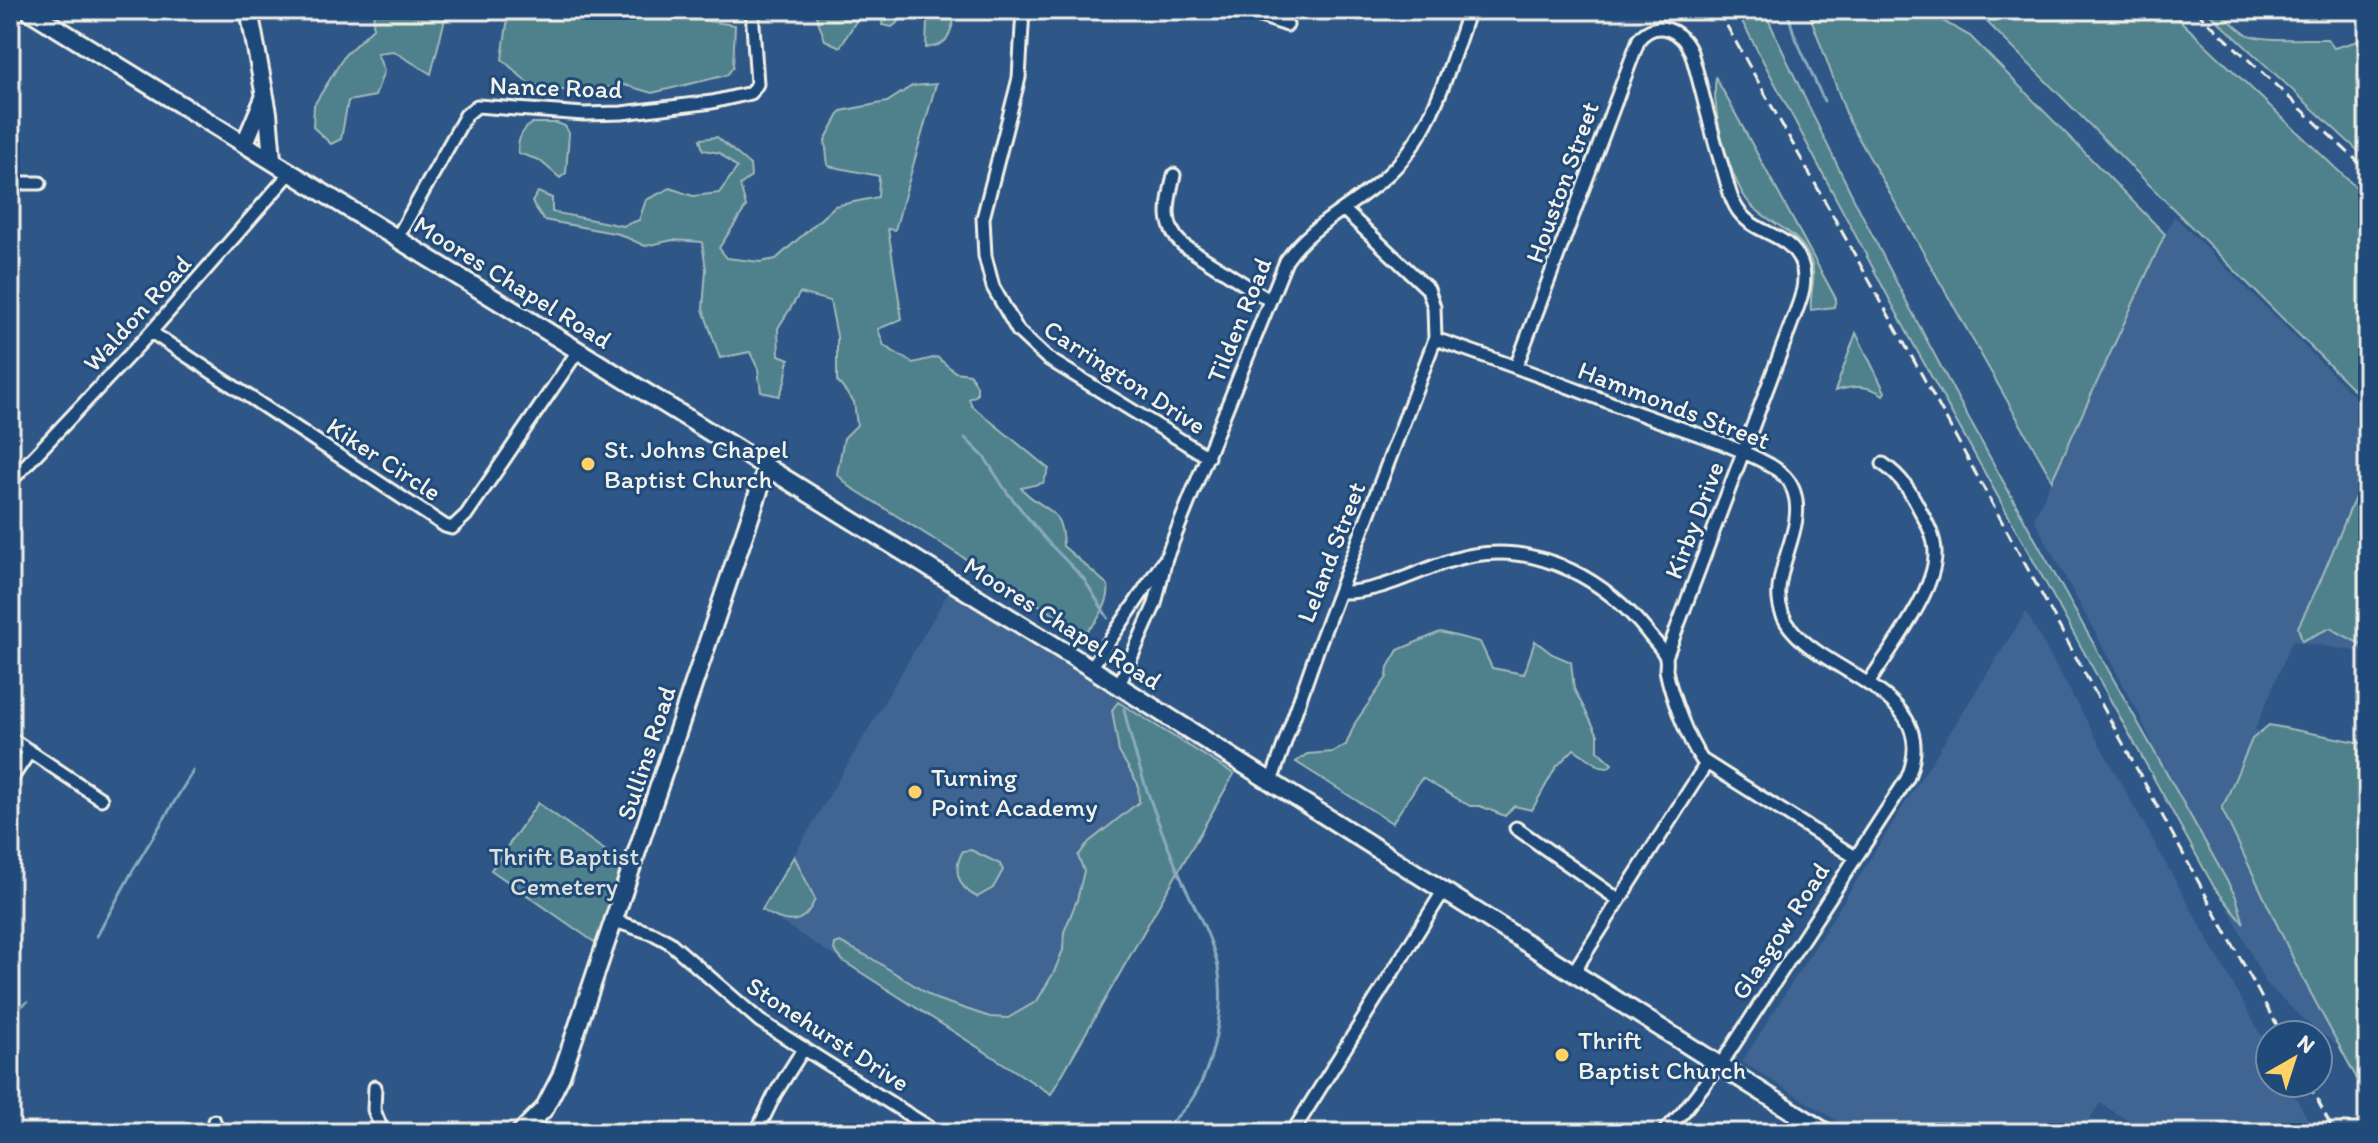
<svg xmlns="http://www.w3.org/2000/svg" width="2378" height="1143" viewBox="0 0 2378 1143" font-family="Itim,sans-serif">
<rect width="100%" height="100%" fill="#2e5787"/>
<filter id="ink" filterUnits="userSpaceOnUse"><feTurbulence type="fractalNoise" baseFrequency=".0125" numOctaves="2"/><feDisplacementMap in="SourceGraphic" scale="16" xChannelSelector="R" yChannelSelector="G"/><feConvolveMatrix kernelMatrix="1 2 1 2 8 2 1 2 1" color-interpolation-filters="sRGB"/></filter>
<g filter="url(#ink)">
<!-- built -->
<path fill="#3f6593" d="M 2174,216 L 2368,410 L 2368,653 L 2292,641 L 2255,730 L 2368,751 L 2359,1056 L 2333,1042 L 2305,1021 L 2265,982 L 2199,849 L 2139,714 L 2034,519 Z
M 950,590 L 1237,769 L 1051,1094 L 762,910 Z
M 2026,612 L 2270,1051 L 2270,1083 L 2288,1083 L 2315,1133 L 2148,1133 L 2100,1103 L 2081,1133 L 1857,1133 L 1742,1062 Z"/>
<!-- green -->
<path fill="#4f818c" stroke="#a2b9ba" stroke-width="2" d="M 374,10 L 461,10 L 446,15 L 431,74 L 393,51 L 377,53 L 384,71 L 375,96 L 348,101 L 341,139 L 331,144 L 313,127 L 314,105 L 345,55 L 373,28 Z
M 509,10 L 690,10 L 694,19 L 735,25 L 733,67 L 727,75 L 652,93 L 621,84 L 584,94 L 529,84 L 502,59 Z
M 814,10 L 863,10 L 840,47 L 825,40 Z
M 884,10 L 913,10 L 892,27 L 882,25 Z
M 915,10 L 941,10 L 954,20 C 948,40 947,45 926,48 L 927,21 L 925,13 Z
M 1736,10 L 1764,10 C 1902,316 2073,605 2236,897 L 2244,924 L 2214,887 L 1909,336 Z
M 1808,10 L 1923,10 L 1970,36 L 2165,234 L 2052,480 L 1849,121 Z
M 1975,10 L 2169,10 L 2368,199 L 2368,404 Z
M 2206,10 L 2219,10 C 2227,17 2234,26 2243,32 C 2258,43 2306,38 2327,39 L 2334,48 L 2368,38 L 2368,160 Z
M 1716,78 L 1836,299 L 1834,307 L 1811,310 C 1809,294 1817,278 1811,261 C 1800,232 1774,226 1753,207 C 1731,187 1710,108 1716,78 Z
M 936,84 L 895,230 L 888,229 L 902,319 L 878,329 L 884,346 L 913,363 L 937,357 L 955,372 L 970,374 L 977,386 L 977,395 L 969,399 L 972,406 L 1049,469 L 1043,483 L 1021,488 C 1044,514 1062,503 1063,546 L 1108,585 C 1111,600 1097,625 1084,633 L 849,486 L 837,474 L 844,438 L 857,425 L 854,402 L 837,381 L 837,336 L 830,301 L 800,293 L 778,328 L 779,355 L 789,359 L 785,382 L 779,396 L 761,392 L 758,369 L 750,352 L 720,358 L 703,309 L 706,269 L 702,242 L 673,240 L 645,246 L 619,234 L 544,220 L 532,202 L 538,192 L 552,198 L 552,212 L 623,226 L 639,220 L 646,200 L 670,188 L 693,196 L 719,193 L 737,168 L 720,153 L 703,150 L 700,139 L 717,137 L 750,165 L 751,177 L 740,185 L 746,207 L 719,248 L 727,258 L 760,262 L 776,259 L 835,206 L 878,197 L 879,176 L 828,166 L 825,140 L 841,111 L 887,102 L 912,86 Z
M 532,123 L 557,123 L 565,126 L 569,133 L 566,173 L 560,178 L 539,160 L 518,153 C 517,140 521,131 532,123 Z
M 1856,333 L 1885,392 L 1883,395 C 1868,384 1852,386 1835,391 Z
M 2368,466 L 2368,648 L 2330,628 L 2302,641 L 2298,627 L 2319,584 Z
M 1440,632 L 1480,642 L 1492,668 L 1524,674 L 1535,641 L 1552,654 L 1571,662 L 1574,689 L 1598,735 L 1598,751 L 1612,764 L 1608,768 L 1601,767 L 1574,749 L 1556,767 L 1532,810 L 1514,806 L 1505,816 L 1480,806 L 1470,806 L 1422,778 L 1392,823 L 1296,762 L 1307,754 L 1333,752 L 1346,745 L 1355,723 L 1387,677 L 1388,667 L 1398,650 Z
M 1118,702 L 1234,774 L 1051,1094 L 843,961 L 834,950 L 835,944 L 840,942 L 871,958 L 936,999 L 990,1017 L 1008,1018 L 1037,1001 L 1054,972 L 1063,950 L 1064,932 L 1077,900 L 1084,871 L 1078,856 L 1089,842 L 1139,802 L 1138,784 L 1119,752 L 1112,710 Z
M 2269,725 L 2368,744 L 2368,1099 L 2301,975 L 2222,809 L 2252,739 Z
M 538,803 L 624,864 L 597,944 L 491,870 Z
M 971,850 L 1000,864 L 1003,870 L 993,888 L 977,897 C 958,888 952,869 963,851 Z
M 794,856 L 815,899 C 804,927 786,925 762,910 Z"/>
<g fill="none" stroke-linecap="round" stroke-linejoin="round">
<!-- stream -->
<path stroke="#8aaabd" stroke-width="3" d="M 1787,10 L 1794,34 L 1824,101
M 965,438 L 985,458 L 1006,491 L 1046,540 L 1084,579 L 1108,618
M 1124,709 C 1136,765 1156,819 1178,871 C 1191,902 1211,933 1218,967 C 1226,1007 1213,1069 1190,1102 C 1182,1113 1170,1123 1160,1133
M 97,936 L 133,870 L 193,771
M 10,1014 L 27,1002"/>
<!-- street casing -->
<g stroke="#f4f1e8" stroke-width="17">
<path id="street" d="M 1023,10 L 1019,78 L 983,218 L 985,256 L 993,287 L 1018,331 L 1047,358 L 1208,457
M 1243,10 L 1287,25
M 1174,175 C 1168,202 1161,225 1183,245 L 1269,300
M 10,183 L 40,183
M 397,238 L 466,115 L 477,106 L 584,114 L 622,113 L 712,102 L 751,93 L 757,84 L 752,10
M 151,332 L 445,526 L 452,528 L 466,515 L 578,351
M 1435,339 C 1506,362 1576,390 1646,416 C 1687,431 1732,444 1770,465 C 1780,471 1790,480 1794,492 C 1809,536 1754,588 1793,631 C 1834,678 1943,695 1907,779 L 1727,1055 L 1683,1112 L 1663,1133
M 1516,367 L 1639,39 C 1657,18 1681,30 1691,52 C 1703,92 1711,133 1724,172 C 1728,186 1731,202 1740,213 C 1757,235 1789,233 1801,262 C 1809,283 1799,303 1792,322 L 1666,657
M 10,482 L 151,332 L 292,171
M 1340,592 C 1386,594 1429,562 1474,555 C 1542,544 1607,581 1648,633 C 1653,640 1664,650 1666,658 C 1667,662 1666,666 1666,670 C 1671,695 1687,739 1702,760 L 1855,857
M 1091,668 L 1163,562
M 1868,684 C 1889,650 1936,591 1935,553 C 1935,538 1928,525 1921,512 C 1911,492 1902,477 1883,464
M 1119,685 L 1155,604 L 1166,558 L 1286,261 C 1310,225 1352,207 1384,178 C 1432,137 1449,68 1469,10
M 10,738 L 101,799
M 10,781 L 30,751
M 1271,782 L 1320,642 L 1435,339 L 1434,307 L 1428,289 L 1343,209
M 1516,828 L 1619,900
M 615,921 L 654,934 L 669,942 L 760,1021 L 938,1133
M 1576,975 L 1578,965 L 1706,764
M 375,1087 L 374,1110 L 383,1133
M 214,1121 L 218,1133
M 756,1133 L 775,1094 L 804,1048
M 1292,1133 L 1444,890"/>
</g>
<!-- secondary casing -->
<g stroke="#f4f1e8" stroke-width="22">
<path id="secondary" d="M 28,10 L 1091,668 L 1827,1133
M 249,10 L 268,113 L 272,159
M 245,143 L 264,98
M 520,1133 L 544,1109 L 561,1076 L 767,467"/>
</g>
<!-- street -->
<use href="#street" stroke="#1f4a7a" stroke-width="11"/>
<!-- secondary -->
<use href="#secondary" stroke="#1f4a7a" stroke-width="16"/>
<!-- rail -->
<path stroke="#f4f1e8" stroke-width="3" stroke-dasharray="12 6" stroke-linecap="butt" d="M 1718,10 L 1922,375 L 2282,1035
M 2195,10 L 2368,171
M 2308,1083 L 2335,1133"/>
</g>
</g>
<!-- markers -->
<g fill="#ffd166" stroke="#1f4a7a" stroke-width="3">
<circle cx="588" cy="464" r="8"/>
<circle cx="915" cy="792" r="8"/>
<circle cx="1562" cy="1055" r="8"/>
</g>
<g text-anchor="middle" stroke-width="6" stroke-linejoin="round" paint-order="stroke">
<!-- street labels -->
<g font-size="26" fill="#f4f1e8" stroke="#1f4a7a">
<text transform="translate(556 87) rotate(2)" y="9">Nance Road</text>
<text transform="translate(1562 182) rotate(-70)" y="9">Houston Street</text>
<text transform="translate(513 282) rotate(32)" y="9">Moores Chapel Road</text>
<text transform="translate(137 313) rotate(-48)" y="9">Waldon Road</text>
<text transform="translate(1239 320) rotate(-68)" y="9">Tilden Road</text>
<text transform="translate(1125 377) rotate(33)" y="9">Carrington Drive</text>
<text transform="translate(1674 405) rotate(21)" y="9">Hammonds Street</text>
<text transform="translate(384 459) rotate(33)" y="9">Kiker Circle</text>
<text transform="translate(1694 520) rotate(-69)" y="9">Kirby Drive</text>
<text transform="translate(1331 552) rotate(-69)" y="9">Leland Street</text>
<text transform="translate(1063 623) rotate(32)" y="9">Moores Chapel Road</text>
<text transform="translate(646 753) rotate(-72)" y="9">Sullins Road</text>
<text transform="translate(1780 931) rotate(-57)" y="9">Glasgow Road</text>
<text transform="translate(828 1034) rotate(33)" y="9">Stonehurst Drive</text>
</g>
<!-- poi labels -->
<g font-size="26" fill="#f4f1e8" stroke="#1f4a7a" text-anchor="start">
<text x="604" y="458">St. Johns Chapel<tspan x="604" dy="30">Baptist Church</tspan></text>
<text x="931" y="786">Turning<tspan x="931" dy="30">Point Academy</tspan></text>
<text x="1578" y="1049">Thrift<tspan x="1578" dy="30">Baptist Church</tspan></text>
</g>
<!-- park labels -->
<g font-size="26" fill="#dbe0da" stroke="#1f4a7a">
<text x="564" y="865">Thrift Baptist<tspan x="564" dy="30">Cemetery</tspan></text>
</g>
</g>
<!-- margin -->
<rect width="2378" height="1143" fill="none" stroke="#1f4a7a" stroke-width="40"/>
<rect x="20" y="20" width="2338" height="1103" fill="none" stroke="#f4f1e8" stroke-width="3" filter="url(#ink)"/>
<!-- north arrow -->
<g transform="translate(2294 1059) rotate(39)"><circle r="38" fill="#1f4a7a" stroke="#748da6" stroke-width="2"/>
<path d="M0-6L14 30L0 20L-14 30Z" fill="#ffd166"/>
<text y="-12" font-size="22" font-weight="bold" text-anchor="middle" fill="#f4f1e8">N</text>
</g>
</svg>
